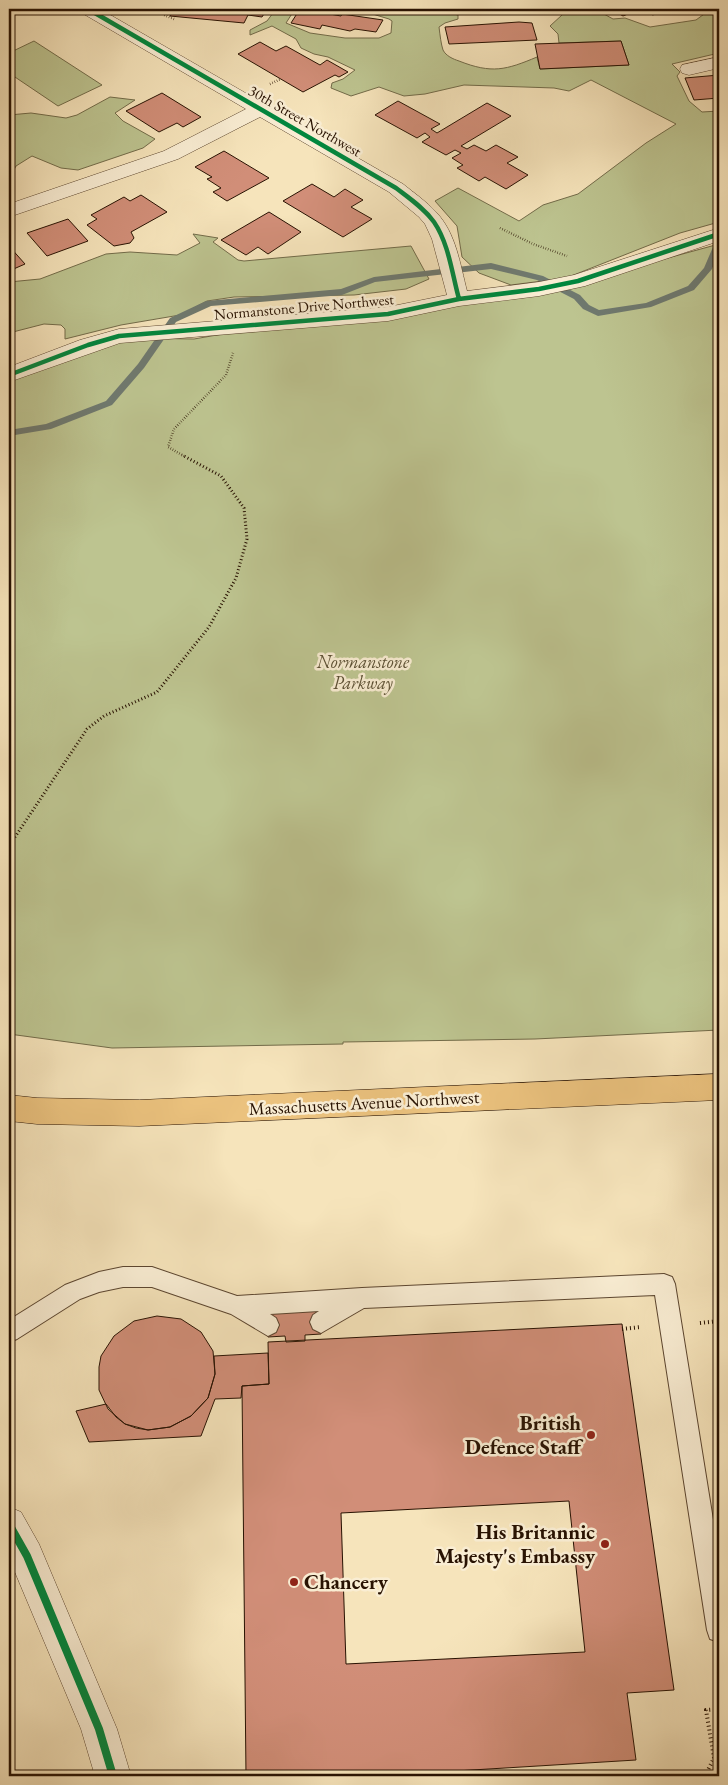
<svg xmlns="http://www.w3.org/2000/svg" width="728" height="1785" viewBox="0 0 728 1785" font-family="'EB Garamond',serif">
<rect width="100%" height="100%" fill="#f6e4bb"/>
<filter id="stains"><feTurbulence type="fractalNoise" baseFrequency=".004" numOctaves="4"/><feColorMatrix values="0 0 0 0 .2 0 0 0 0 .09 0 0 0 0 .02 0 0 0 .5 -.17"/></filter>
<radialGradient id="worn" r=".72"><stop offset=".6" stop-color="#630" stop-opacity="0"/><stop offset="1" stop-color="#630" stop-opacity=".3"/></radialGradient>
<!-- green -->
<path fill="#bdc490" stroke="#726b49" d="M 276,9 L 295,9 L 286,23 L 310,33 L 345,38 L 379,38 L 391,33 L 392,21 L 389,19 L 356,9 C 390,9 426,6 458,15 L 458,19 L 445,23 L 439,27 C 440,35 441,44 443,50 C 446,56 453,59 459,61 C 492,74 506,70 537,57 L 540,69 L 629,65 L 621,41 L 559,43 L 558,34 L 550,26 L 562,15 L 556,9 L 595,9 L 613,19 L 625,18 L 650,27 L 696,20 L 711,9 L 719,9 L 719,53 L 672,64 L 680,72 L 677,76 L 689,101 L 702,112 L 719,111 L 719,222 L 680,233 L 566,278 L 511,285 L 479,273 L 462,257 L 457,226 L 435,201 L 458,188 L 519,221 L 543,205 L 578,194 L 646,143 L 676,124 L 591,80 L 569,91 L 554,88 L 464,85 L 425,94 L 404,96 L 379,87 L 351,96 L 331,88 L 332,83 L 343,79 L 355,70 L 328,57 L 314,54 L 301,48 L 296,39 L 272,26 L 250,35 L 250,30 L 267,21 Z
M 34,41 L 102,85 L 58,106 L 9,73 L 9,53 Z
M 110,97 L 135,100 L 115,113 L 123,121 L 155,139 L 143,148 L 78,170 L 61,168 L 32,156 L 16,166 L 9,179 L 9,147 L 14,134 L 9,133 L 9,115 L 31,113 L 66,118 L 77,115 Z
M 193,234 L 218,238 L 213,242 L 238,260 L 244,261 L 411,246 L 429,279 L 406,289 L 354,295 L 234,297 L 207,301 L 180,315 L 121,325 L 65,339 L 65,329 L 61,325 L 44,324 L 9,333 L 9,282 L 40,279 L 106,254 L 130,252 L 177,255 L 200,243 Z
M 719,244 L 719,1030 L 535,1039 L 343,1042 L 343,1044 L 112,1048 L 9,1034 L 9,381 L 21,375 L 130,338 L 194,339 L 321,317 L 522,298 Z"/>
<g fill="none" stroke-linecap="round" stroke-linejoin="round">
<!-- stream -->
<path fill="#6f796f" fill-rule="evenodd" d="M 716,240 L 719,240 L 719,252 L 712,269 L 694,290 L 651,307 L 598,316 L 583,309 L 574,299 L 537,280 L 491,269 L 375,282 L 342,295 L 211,306 L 176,322 L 144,368 L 112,405 L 51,429 L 9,436 L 9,430 L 46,424 L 106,401 L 138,364 L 170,318 L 206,301 L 341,289 L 374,277 L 491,263 L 543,276 L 580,295 L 589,305 L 599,310 L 646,303 L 688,286 L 704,268 Z"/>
</g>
<!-- building -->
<path fill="#d18e78" stroke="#281202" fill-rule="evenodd" d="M 174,9 L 267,9 L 262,17 L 248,15 L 244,23 L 170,16 Z
M 624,9 L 666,9 L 658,10 L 658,12 L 653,15 L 640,9 L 623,16 L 616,12 Z
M 313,11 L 341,16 L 342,14 L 383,20 L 376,32 L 355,29 L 350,31 L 322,25 L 320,29 L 291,23 L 298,12 L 311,14 Z
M 519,22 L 532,23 L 537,40 L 449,44 L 445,27 Z
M 621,41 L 629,65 L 540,69 L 535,44 Z
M 260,42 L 276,51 L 286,46 L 320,65 L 327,60 L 348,72 L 339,77 L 335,75 L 303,92 L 238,54 Z
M 719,75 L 719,98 L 694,100 L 685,78 Z
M 162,93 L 201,117 L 183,127 L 177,123 L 159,132 L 126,111 Z
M 398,101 L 440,124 L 431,129 L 437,133 L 487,103 L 511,116 L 461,146 L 467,149 L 474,145 L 486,151 L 496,145 L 518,157 L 507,163 L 528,175 L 506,189 L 485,177 L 479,181 L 457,168 L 463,165 L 452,158 L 461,153 L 455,150 L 446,155 L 422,142 L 430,137 L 425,133 L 417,138 L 375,115 Z
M 224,151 L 269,178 L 227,201 L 213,192 L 221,188 L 207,179 L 212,177 L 195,167 Z
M 312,184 L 334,197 L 345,189 L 363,200 L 351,207 L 372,219 L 343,237 L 283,201 Z
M 141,195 L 167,212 L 131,232 L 134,238 L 130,243 L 114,246 L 87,225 L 97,219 L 91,215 L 124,197 L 130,201 Z
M 269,212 L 301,232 L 268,254 L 258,247 L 246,255 L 221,240 Z
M 68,219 L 88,241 L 47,256 L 27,233 Z
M 9,246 L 25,264 L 9,271 Z
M 320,1309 L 321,1334 L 305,1335 L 305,1341 L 286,1342 L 285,1336 L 268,1337 L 268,1312 Z
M 157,1316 L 181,1319 L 201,1332 L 213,1351 L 215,1374 L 208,1398 L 191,1416 L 170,1427 L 148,1430 L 125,1424 L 108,1409 L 99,1390 L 99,1367 L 101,1356 L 114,1336 L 134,1321 Z
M 622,1324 L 674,1690 L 627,1693 L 636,1760 L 374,1776 L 246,1776 L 242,1386 L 269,1384 L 268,1342 ZM 569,1501 L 585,1652 L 346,1664 L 341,1513 Z
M 268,1353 L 269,1384 L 242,1386 L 241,1398 L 215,1399 L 201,1436 L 89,1442 L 76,1411 L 106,1404 L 116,1417 L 125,1424 L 136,1428 L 148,1430 L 170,1427 L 191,1416 L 208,1398 L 215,1374 L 214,1356 Z"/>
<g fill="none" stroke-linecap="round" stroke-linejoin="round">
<!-- lane casing -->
<g stroke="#5c4630" stroke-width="2">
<path id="lane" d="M 123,1267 L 152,1267 L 237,1296 L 362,1288 L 664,1274 L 672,1277 L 675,1284 L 719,1557 L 719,1642 L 710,1639 L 707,1630 L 655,1295 L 364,1308 L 321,1333 L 313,1329 L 310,1322 L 313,1315 L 319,1311 L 270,1314 L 276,1318 L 279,1325 L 276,1332 L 268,1336 L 231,1314 L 152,1287 L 123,1287 L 99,1292 L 80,1299 L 17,1339 L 9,1342 L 9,1320 L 65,1285 L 99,1272 Z"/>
</g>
<!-- street casing -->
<g stroke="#5c4630" stroke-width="1">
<path id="street" d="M 79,9 L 100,9 L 403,184 C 414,193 426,201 436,212 C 456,233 460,264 467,291 L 539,282 L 574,275 L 719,228 L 719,241 L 585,286 L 539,296 L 459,306 L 388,321 L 120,343 L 9,382 L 9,367 L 80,340 L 119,329 L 388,307 L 447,295 L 432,239 L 425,224 L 419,217 L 389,192 L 260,117 L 178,159 L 9,217 L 9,204 L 164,151 L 246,109 L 82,13 Z
M 719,57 L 719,68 L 689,75 L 682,73 L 680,69 L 682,65 Z
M 9,1507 L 21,1512 L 39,1544 L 117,1729 L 131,1776 L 95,1776 L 81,1729 L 9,1558 Z"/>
</g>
<!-- primary casing -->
<g stroke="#281202" stroke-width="1">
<path id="primary" d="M 719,1074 L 719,1100 L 139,1126 L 37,1124 L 9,1121 L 9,1095 L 37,1098 L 139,1100 Z"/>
</g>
<!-- path-far2 -->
<path stroke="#281202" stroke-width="2.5" stroke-dasharray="0.5 2" stroke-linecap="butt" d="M 160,9 L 164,15 L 174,19
M 270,84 L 281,79
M 500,228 L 533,244 L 567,256
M 184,456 L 168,447 L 174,429 L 226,375 L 233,353"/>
<!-- path-far1 -->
<path stroke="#281202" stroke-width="3" stroke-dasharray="1 2.5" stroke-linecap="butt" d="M 9,846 L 87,729 L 104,716 L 157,692 L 209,627 L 236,578 L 247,539 L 244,508 L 221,476 L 182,455"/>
<!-- path -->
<path stroke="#281202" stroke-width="4" stroke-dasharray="1 3" stroke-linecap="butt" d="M 700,1323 L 719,1321
M 622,1329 L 641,1327
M 705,1776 L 714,1758 L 706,1710 L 719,1709"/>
<!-- lane -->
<use href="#lane" fill="#f9edd3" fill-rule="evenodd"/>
<!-- street -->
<use href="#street" fill="#f9edd3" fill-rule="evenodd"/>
<!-- primary -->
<use href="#primary" fill="#ebc27e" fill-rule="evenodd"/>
<!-- cycleway-far1 casing -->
<g stroke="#f9edd3" stroke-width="7">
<path id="cycleway-far1" d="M 88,9 L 396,188 C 409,198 424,208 434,222 C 449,244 452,274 459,299
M 9,375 L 88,345 L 119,336 L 388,314 L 459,299 L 539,289 L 578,281 L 719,234"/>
</g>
<!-- cycleway casing -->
<g stroke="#f9edd3" stroke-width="11">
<path id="cycleway" d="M 9,1524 L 27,1556 L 99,1729 L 113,1776"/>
</g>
<!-- cycleway-far1 -->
<use href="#cycleway-far1" stroke="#00873e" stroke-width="4.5"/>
<!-- cycleway -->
<use href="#cycleway" stroke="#00873e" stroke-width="8"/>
</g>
<!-- markers -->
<g fill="#8f2418" stroke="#f9edd3" stroke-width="2">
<circle cx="591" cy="1435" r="5"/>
<circle cx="605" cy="1544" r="5"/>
<circle cx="294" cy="1582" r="5"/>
</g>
<g text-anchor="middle" stroke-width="5" stroke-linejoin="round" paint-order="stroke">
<!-- far-street labels -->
<g font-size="15" fill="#281202" stroke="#f9edd3">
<text transform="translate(305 121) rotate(30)" y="5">30th Street Northwest</text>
<text transform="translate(304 307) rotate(-5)" y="5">Normanstone Drive Northwest</text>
</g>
<!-- park labels -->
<g font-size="18" font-style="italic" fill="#5c5034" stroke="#f9edd3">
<text x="363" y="668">Normanstone<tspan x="363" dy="21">Parkway</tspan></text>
</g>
<!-- street labels -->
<g font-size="18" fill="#281202" stroke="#f9edd3">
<text transform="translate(364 1103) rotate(-3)" y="6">Massachusetts Avenue Northwest</text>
</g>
<!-- near-poi labels -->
<g font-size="21" font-weight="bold" fill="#281202" stroke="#f9edd3" text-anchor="end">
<text x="581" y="1430">British<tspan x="581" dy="24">Defence Staff</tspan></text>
<text x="595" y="1539">His Britannic<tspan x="595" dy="24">Majesty's Embassy</tspan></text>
<text x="304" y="1589" text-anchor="start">Chancery</text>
</g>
</g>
<!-- margin -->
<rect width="728" height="1785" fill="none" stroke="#f6e4bb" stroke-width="30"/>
<rect x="10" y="10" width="708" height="1765" fill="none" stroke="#281202" stroke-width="2.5"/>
<rect x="15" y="15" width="698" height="1755" fill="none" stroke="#281202"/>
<rect width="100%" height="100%" filter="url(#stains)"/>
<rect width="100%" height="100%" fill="url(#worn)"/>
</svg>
